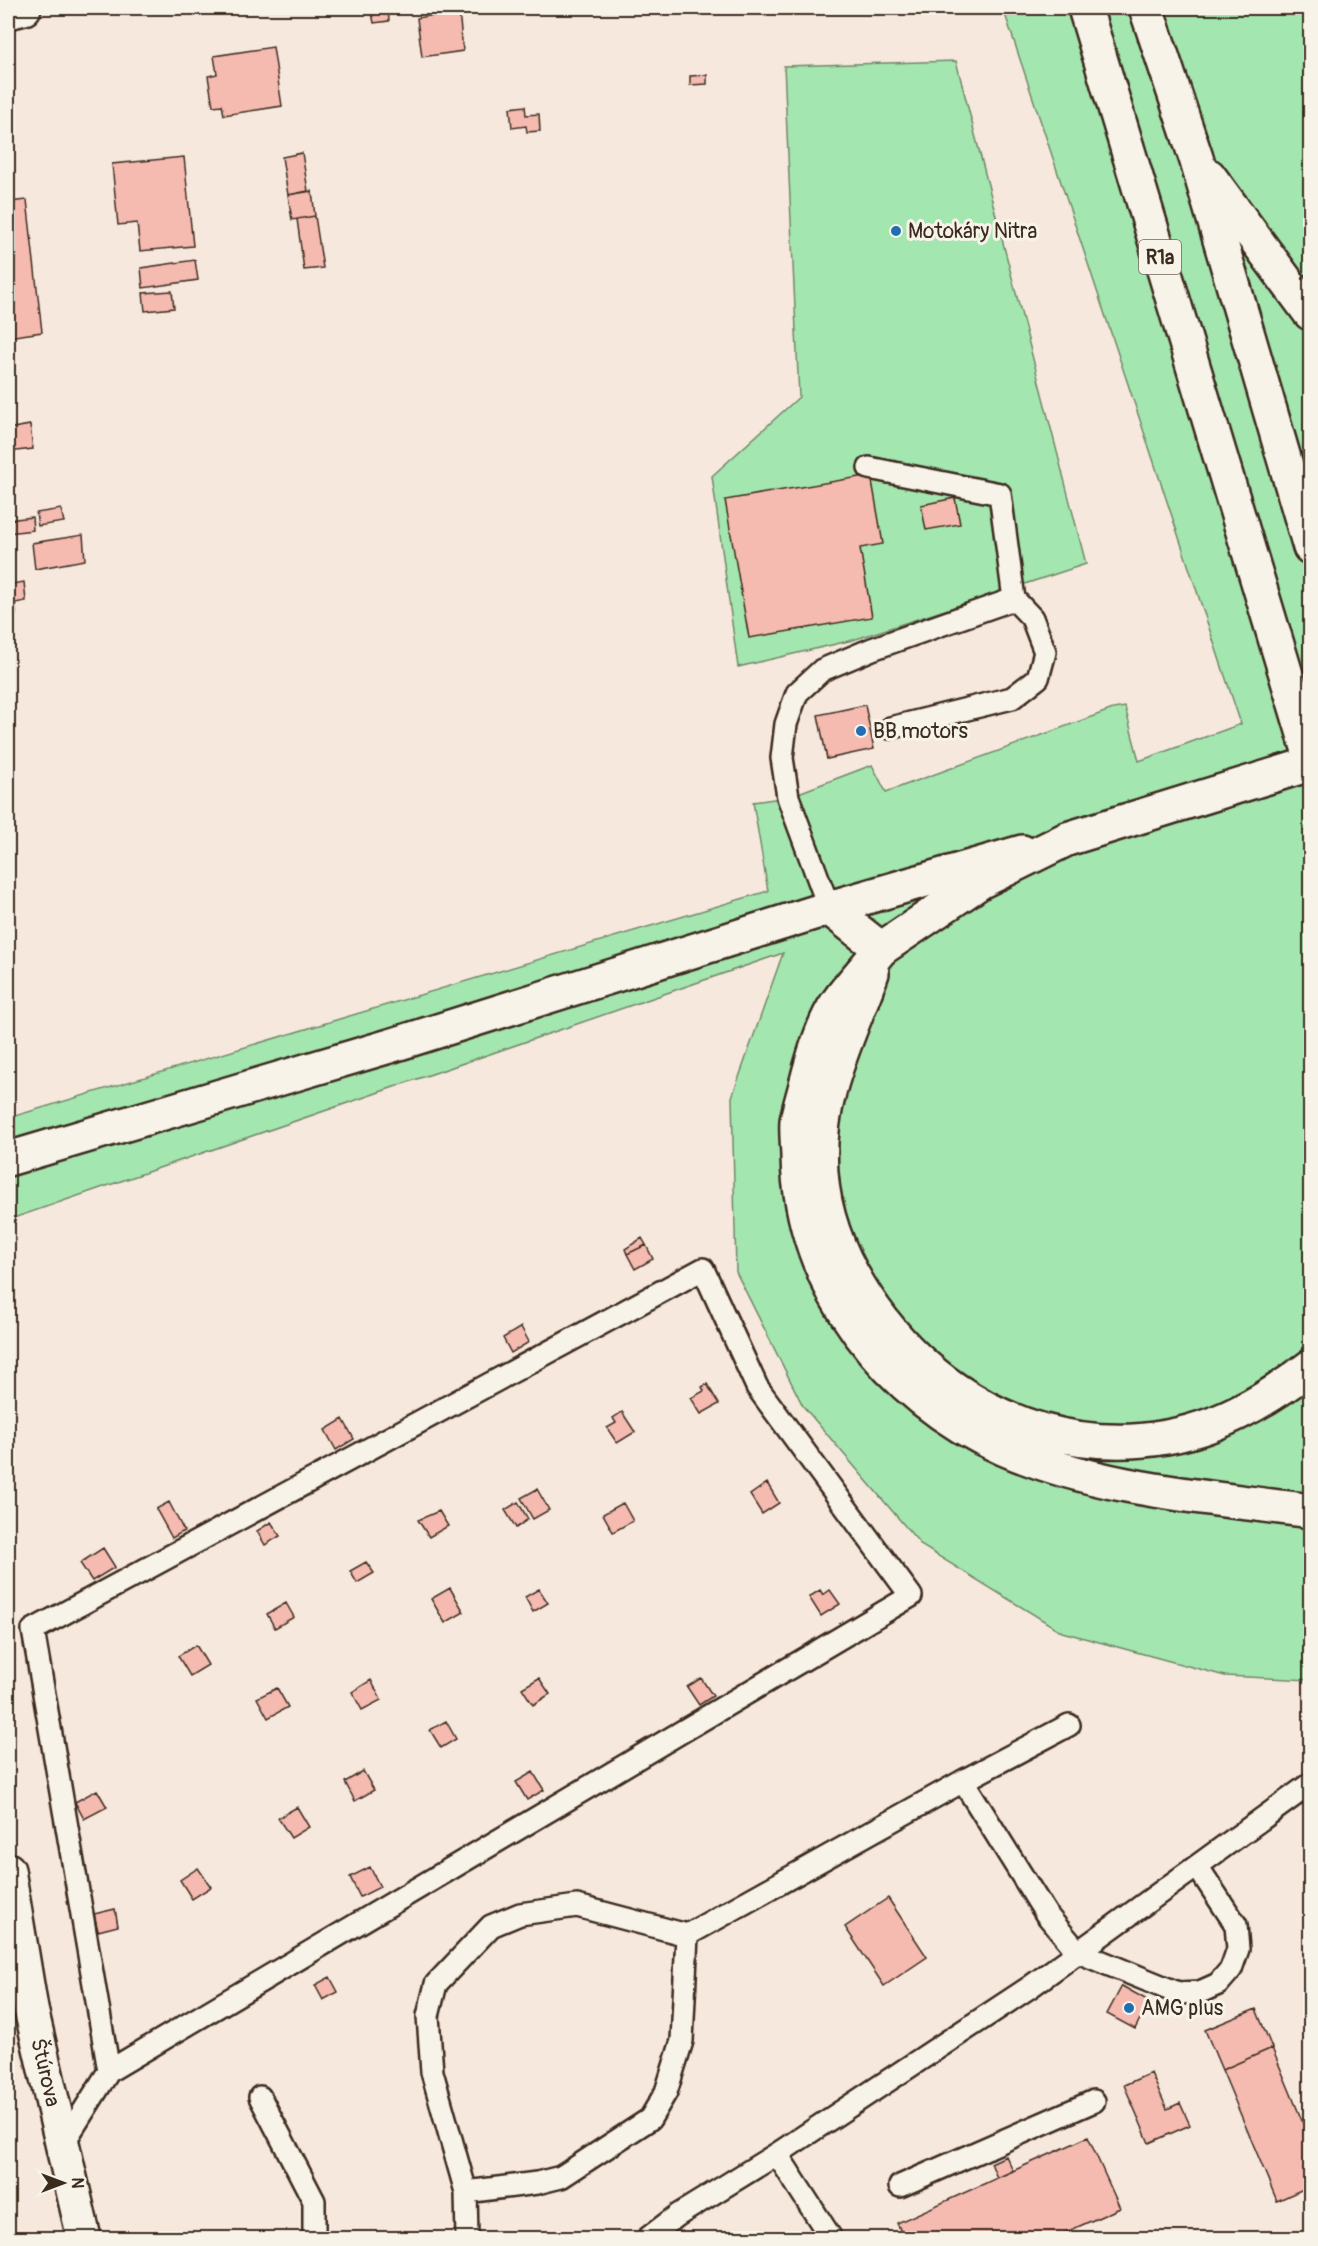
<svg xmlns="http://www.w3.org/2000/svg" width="1318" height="2246" viewBox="0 0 1318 2246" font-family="Pangolin,sans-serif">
<rect width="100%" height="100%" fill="#f7e8dd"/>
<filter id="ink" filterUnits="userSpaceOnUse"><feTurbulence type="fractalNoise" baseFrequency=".0167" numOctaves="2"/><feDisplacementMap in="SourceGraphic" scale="12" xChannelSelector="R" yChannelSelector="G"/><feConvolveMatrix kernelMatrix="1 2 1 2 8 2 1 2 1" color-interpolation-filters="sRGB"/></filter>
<g filter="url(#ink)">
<!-- green -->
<path fill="#a4e6b0" stroke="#708867" stroke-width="1.5" d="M 1003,8 L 1310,8 L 1310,1680 L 1225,1676 L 1062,1632 L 922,1546 L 803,1406 L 736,1272 L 732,1097 L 783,953 L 8,1220 L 8,1118 L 768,891 L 753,802 L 788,797 L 872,765 L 886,792 L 1113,709 L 1125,707 L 1139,761 L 1241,724 Z
M 956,61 L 1086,564 L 853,640 L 738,667 L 712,476 L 799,397 L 784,66 Z"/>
<!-- building -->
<path fill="#f5bab0" stroke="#3b2a1e" stroke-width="1.5" d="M 371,8 L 388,8 L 389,21 L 374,23 Z
M 459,11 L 463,51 L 422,57 L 417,18 Z
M 273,47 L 282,106 L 224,115 L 222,105 L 213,106 L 208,76 L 217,74 L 214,56 Z
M 707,75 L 707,84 L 690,85 L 690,76 Z
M 525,106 L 526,115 L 539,114 L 540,131 L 527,132 L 526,126 L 512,128 L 510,108 Z
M 302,153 L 308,191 L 288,195 L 282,157 Z
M 184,157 L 193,246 L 140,251 L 137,223 L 118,225 L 112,164 Z
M 312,191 L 315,216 L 292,220 L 288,195 Z
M 27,200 L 42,332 L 8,337 L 8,202 Z
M 315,216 L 323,268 L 304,270 L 297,219 Z
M 195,260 L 198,280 L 143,288 L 141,268 Z
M 172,291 L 174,308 L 145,311 L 143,293 Z
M 30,425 L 33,449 L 8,452 L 8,429 Z
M 871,475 L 883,544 L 860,548 L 872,617 L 749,638 L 725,500 Z
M 955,498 L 960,524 L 926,530 L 921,505 Z
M 61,509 L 64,522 L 38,526 L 36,513 Z
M 32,517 L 33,530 L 8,533 L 8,520 Z
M 83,535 L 85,560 L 35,569 L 32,543 Z
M 8,571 L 12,584 L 24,582 L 26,601 L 15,603 L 16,614 L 8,616 Z
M 865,705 L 874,749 L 827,759 L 818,715 Z
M 642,1238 L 646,1245 L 627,1254 L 625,1249 Z
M 646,1245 L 653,1259 L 635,1269 L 627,1254 Z
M 521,1327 L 529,1342 L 511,1353 L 503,1338 Z
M 707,1384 L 719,1404 L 701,1414 L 691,1398 L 704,1391 L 702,1387 Z
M 622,1412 L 635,1432 L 617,1443 L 607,1428 L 616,1423 L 613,1418 Z
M 343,1419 L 354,1439 L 336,1450 L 325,1430 Z
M 767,1483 L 779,1503 L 762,1514 L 750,1495 Z
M 537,1489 L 549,1510 L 533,1519 L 521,1498 Z
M 169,1502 L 184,1531 L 172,1538 L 156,1509 Z
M 518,1502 L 528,1519 L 516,1528 L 505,1510 Z
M 623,1503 L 633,1521 L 613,1532 L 603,1514 Z
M 439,1511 L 448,1526 L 429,1537 L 418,1520 Z
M 271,1522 L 280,1536 L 265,1545 L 257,1531 Z
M 103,1548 L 115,1567 L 92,1581 L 80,1563 Z
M 366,1562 L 374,1573 L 357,1583 L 350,1571 Z
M 450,1588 L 464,1612 L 445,1623 L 431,1599 Z
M 539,1589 L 548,1603 L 533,1612 L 525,1597 Z
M 820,1590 L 823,1595 L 830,1590 L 840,1604 L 821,1616 L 809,1597 Z
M 286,1603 L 294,1617 L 275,1628 L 267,1614 Z
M 196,1645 L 208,1665 L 190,1676 L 178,1656 Z
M 539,1678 L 550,1694 L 533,1705 L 522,1688 Z
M 701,1678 L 713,1696 L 699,1705 L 687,1687 Z
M 371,1680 L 381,1700 L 362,1710 L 352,1692 Z
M 277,1688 L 288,1707 L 268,1718 L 257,1698 Z
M 446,1721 L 456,1739 L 441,1748 L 430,1730 Z
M 363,1771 L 374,1790 L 355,1801 L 345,1782 Z
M 533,1772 L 544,1790 L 527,1800 L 516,1782 Z
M 97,1790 L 107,1807 L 84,1819 L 75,1802 Z
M 297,1807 L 309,1827 L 291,1838 L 278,1818 Z
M 370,1867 L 380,1887 L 360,1897 L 350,1877 Z
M 198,1868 L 211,1887 L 192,1899 L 180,1880 Z
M 888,1898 L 927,1957 L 884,1986 L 845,1927 Z
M 115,1909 L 118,1926 L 98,1931 L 94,1914 Z
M 330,1977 L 338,1992 L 323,2000 L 315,1985 Z
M 1122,1986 L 1149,2001 L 1135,2029 L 1107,2014 Z
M 1256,2009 L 1272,2048 L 1222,2070 L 1205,2030 Z
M 1272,2048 L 1310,2140 L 1310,2186 L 1277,2201 L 1222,2070 Z
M 1151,2073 L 1167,2109 L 1180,2103 L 1190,2125 L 1149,2143 L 1124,2085 Z
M 1088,2137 L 1120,2208 L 1053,2238 L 904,2238 L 897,2223 Z
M 1006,2156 L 1013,2171 L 997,2178 L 991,2163 Z"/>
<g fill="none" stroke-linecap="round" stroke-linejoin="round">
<!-- service casing -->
<g stroke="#3b2a1e" stroke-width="26">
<path id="service" d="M 890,728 L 1012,698 L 1038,678 L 1045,652 L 1032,618 L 1014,599
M 829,908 L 788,797 L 782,758 L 786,724 L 797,693 L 822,670 L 872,649 L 1014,599 L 1000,494 L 869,468
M 963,1781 L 1069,1725
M 260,2097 L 314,2201 L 314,2238
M 61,2147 L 109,2071 L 33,1630 L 703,1269 L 757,1387 L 911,1596 L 109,2071
M 777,2154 L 831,2238
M 900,2186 L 1094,2101
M 466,2192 L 537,2183 L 561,2177 L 650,2119 L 666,2092 L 682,2041 L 687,1935
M 467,2238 L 466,2192 L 432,2072 L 428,2016 L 436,1984 L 491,1926 L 520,1914 L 577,1906 L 687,1935 L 963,1781 L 1046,1914 L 1078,1952 L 1178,1993 L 1200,1992 L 1218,1984 L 1231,1969 L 1238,1949 L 1236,1925 L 1197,1866
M 648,2238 L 678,2215 L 777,2154 L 1030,1987 L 1310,1784"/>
</g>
<!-- minor casing -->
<g stroke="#3b2a1e" stroke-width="38">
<path id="minor" d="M 8,12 L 24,8"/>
</g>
<!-- tertiary casing -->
<g stroke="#3b2a1e" stroke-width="38">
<g id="tertiary">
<path d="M 829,908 L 881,949"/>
<path d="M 8,1159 L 393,1045 L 829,908 L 1022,852"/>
<path id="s1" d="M 8,1870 L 31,2009 L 84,2238"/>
</g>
</g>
<!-- secondary casing -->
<g stroke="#3b2a1e" stroke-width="38">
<path id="secondary" d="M 881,949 L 980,882 L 1067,839 L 1310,764"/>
</g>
<!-- motorway casing -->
<g stroke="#3b2a1e" stroke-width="38">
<path id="motorway" d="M 1085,8 L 1310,754
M 1146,8 L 1196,158 L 1310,547
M 1209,176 L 1310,313
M 881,949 C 867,967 850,984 837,1003 C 823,1023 812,1061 806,1085 C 803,1097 799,1109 797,1121 C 796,1133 798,1146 798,1158 C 801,1285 888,1398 1003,1448 C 1099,1490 1208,1497 1310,1511
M 872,973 C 847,1042 816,1097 821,1173 C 825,1228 850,1278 883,1321 C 966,1429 1112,1476 1238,1413 C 1264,1400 1287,1385 1310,1367"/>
</g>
<!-- service -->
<use href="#service" stroke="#f7f3e8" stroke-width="21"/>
<!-- minor -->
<use href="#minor" stroke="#f7f3e8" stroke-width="33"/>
<!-- tertiary -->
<use href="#tertiary" stroke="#f7f3e8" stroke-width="33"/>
<!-- secondary -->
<use href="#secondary" stroke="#f7f3e8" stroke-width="33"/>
<!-- motorway -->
<use href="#motorway" stroke="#f7f3e8" stroke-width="33"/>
</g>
</g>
<!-- markers -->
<g fill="#1f6fb2" stroke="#f7f3e8" stroke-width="2">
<circle cx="896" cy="231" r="6"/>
<circle cx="861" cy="731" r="6"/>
<circle cx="1129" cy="2008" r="6"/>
</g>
<g text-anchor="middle" stroke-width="6" stroke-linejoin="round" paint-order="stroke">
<!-- shield labels -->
<rect fill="#f7f3e8" stroke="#73665b" stroke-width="1.5" x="1139" y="240" width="42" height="34" rx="4.5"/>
<g font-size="20" font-weight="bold" fill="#3b2a1e">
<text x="1160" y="264">R1a</text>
</g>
<!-- poi labels -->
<g font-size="21" fill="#3b2a1e" stroke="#f7f3e8" text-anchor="start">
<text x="908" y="238">Motokáry Nitra</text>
<text x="873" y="738">BB motors</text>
<text x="1141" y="2015">AMG plus</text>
</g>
<!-- street labels -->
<g font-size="21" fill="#3b2a1e" stroke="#f7f3e8">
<text dy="7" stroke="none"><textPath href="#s1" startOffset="206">Štúrova</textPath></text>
</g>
</g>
<!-- margin -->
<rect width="1318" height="2246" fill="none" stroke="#f7f3e8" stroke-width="30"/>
<rect x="15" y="15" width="1288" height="2216" fill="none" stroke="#3b2a1e" stroke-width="2" filter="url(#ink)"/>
<!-- north arrow -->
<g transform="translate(63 2183) rotate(90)" stroke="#f7f3e8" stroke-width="4.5" paint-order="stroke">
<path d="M0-4.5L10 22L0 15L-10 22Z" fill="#3b2a1e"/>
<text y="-9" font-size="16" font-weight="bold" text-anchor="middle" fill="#3b2a1e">N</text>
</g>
</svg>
